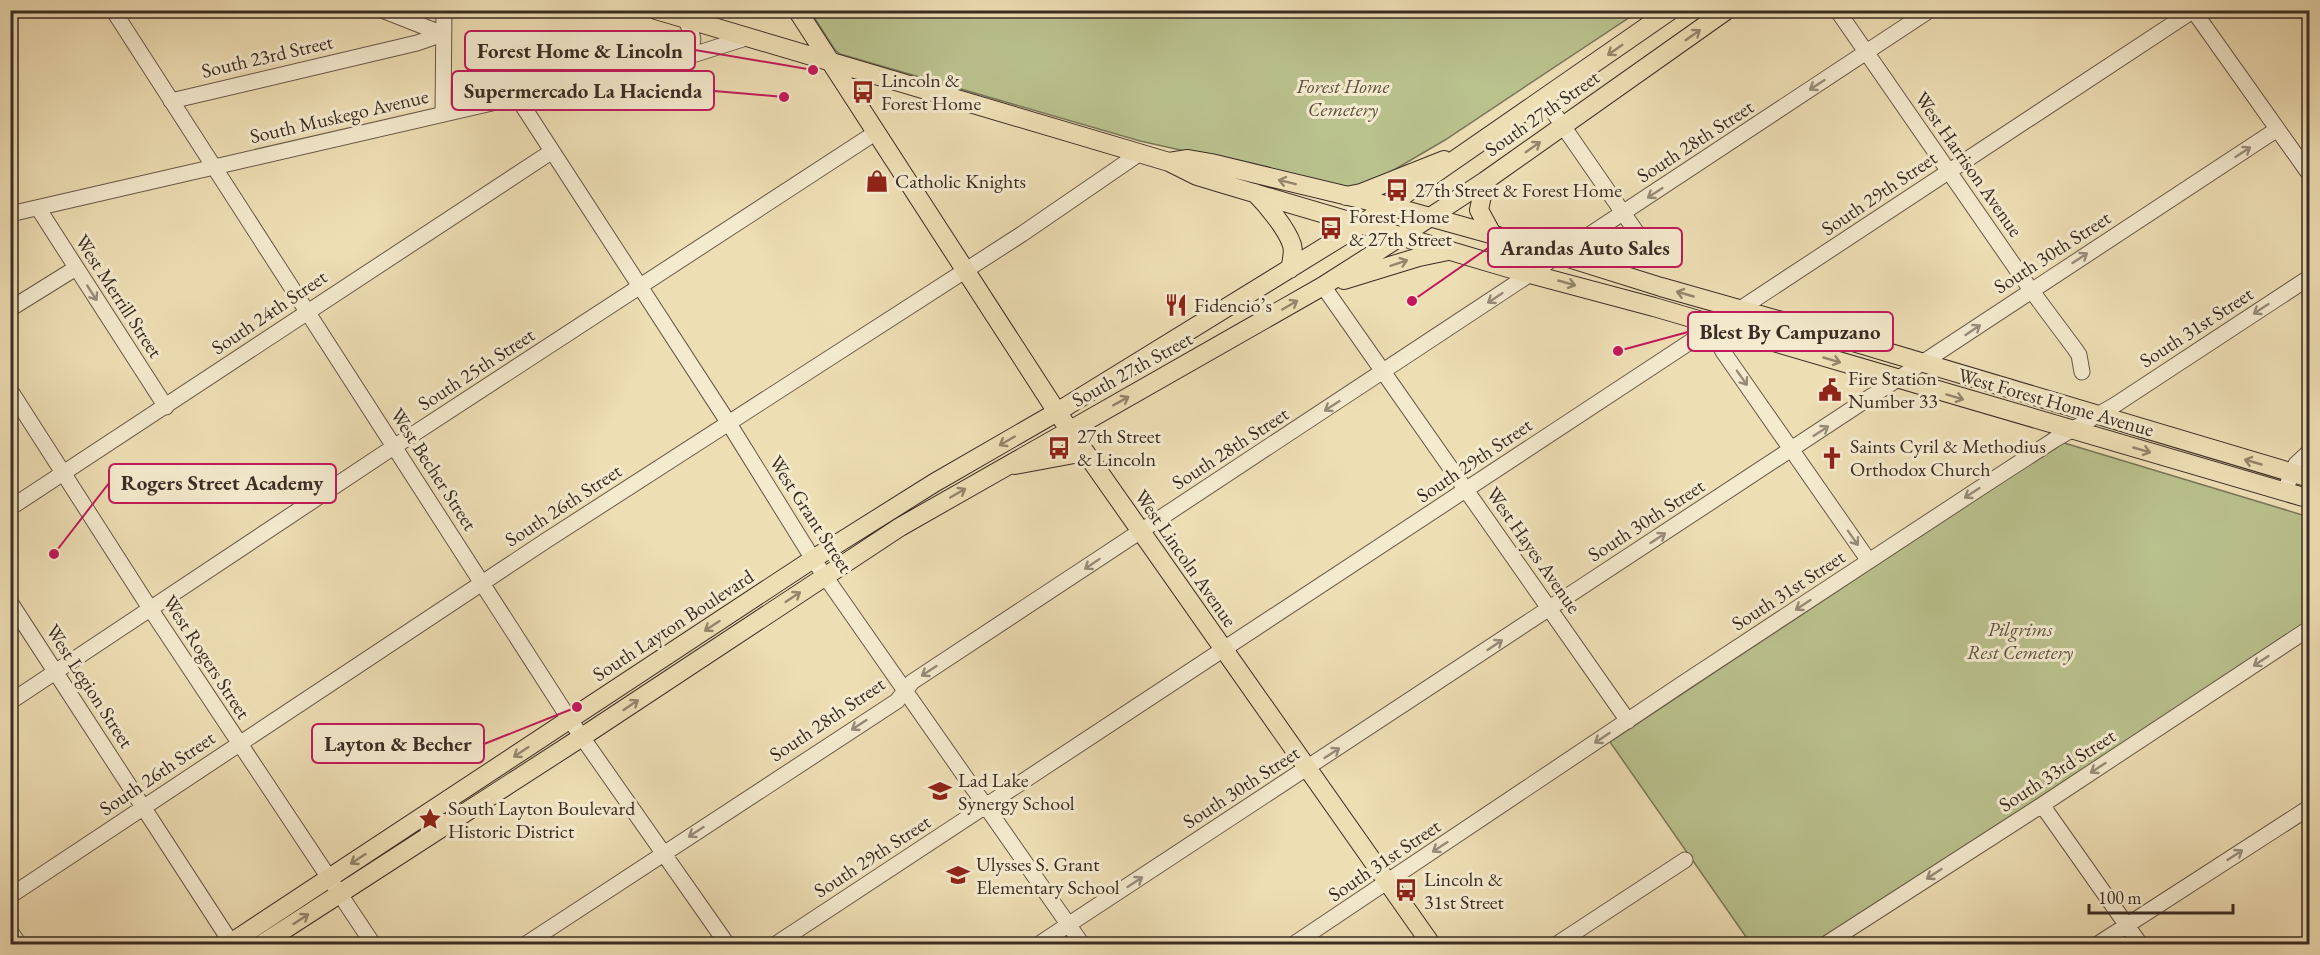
<svg xmlns="http://www.w3.org/2000/svg" width="2320" height="955" viewBox="0 0 2320 955" font-family="'EB Garamond',serif">
<rect width="100%" height="100%" fill="#eedeb4"/>
<filter id="stains"><feTurbulence type="fractalNoise" baseFrequency=".00333" numOctaves="4"/><feColorMatrix values="0 0 0 0 .2 0 0 0 0 .09 0 0 0 0 .02 0 0 0 .5 -.17"/></filter>
<radialGradient id="worn" r=".72"><stop offset=".6" stop-color="#630" stop-opacity="0"/><stop offset="1" stop-color="#630" stop-opacity=".3"/></radialGradient>
<!-- green -->
<path fill="#b9c18d" stroke="#7a7659" stroke-width="1.5" d="M 810,11 L 1639,11 L 1445,140 L 1363,188 L 1351,188 L 1140,141 L 840,54 L 835,50 Z
M 2061,442 L 2309,517 L 2309,622 L 1818,944 L 1751,944 L 1610,742 Z"/>
<g fill="none" stroke-linecap="round" stroke-linejoin="round">
<!-- minor casing -->
<g stroke="#685849" stroke-width="17">
<path id="minor" d="M 113,10 L 570,720 L 727,944
M 382,10 L 443,34
M 1837,10 L 2031,290 L 2075,349 L 2079,355 L 2082,372
M 2193,10 L 2310,175
M 685,19 C 693,34 697,42 686,57
M 517,97 L 728,422 L 813,559 L 1082,944
M 1545,100 L 1655,259
M 171,101 L 417,43 L 443,34
M 443,114 L 444,10
M 38,208 L 166,407
M 10,214 L 592,80 L 686,57 L 746,38
M 1323,286 L 1628,721
M 10,309 L 76,268
M 1715,326 L 1719,344 L 1724,353 L 1869,561
M 10,390 L 151,610 L 373,944
M 2288,483 L 2296,464 L 2310,451
M 10,508 L 551,152
M 10,602 L 232,944
M 10,702 L 383,454 L 875,133
M 2042,805 L 2140,944
M 10,896 L 547,540 L 1022,234 L 1140,153
M 10,931 L 19,944
M 526,944 L 897,701 L 912,682 L 1930,10
M 776,944 L 2194,10
M 1039,944 L 2276,130
M 1294,944 L 1685,682 L 1977,490 L 2054,440 L 2115,405 L 2310,277
M 1557,944 L 1685,860
M 1826,944 L 2042,805 L 2310,628
M 2098,944 L 2310,807"/>
</g>
<!-- major casing -->
<g stroke="#3b2c25" stroke-width="20">
<path id="major" d="M 656,10 L 1169,162 L 1197,176 L 1220,183 L 1515,270 L 1654,307 L 2310,499
M 797,10 L 1057,412 L 1431,944
M 1169,162 L 1188,159 L 1211,163 L 1390,206 L 1498,236 L 1661,287 L 1803,327 L 2310,478
M 1485,181 L 1479,210 L 1492,234
M 1255,193 C 1267,205 1287,229 1292,245 C 1294,253 1292,261 1290,269
M 1346,196 L 1361,193 L 1444,160
M 1344,280 L 1419,257 L 1448,251
M 1015,465 L 1085,452
M 229,944 L 813,559 L 934,483 L 1057,412 L 1362,224 L 1671,10
M 262,944 L 582,737 L 900,527 L 1323,286 L 1403,235 L 1485,181 L 1727,10"/>
</g>
<!-- minor -->
<use href="#minor" stroke="#f4eace" stroke-width="15"/>
<!-- major -->
<use href="#major" stroke="#eedeb4" stroke-width="18"/>
</g>
<!-- one-way arrows -->
<defs><path id="oneway-shaft" d="M-6 0H5M1.5-3L5.5 0L1.5 3" fill="none" stroke-width="1.6" stroke-linecap="round" stroke-linejoin="round" transform="scale(1.5)"/></defs>
<g stroke="#94856c">
<use href="#oneway-shaft" transform="translate(1693 35) rotate(-35)"/>
<use href="#oneway-shaft" transform="translate(1615 50) rotate(145)"/>
<use href="#oneway-shaft" transform="translate(1533 147) rotate(-35)"/>
<use href="#oneway-shaft" transform="translate(1287 182) rotate(-166)"/>
<use href="#oneway-shaft" transform="translate(1399 263) rotate(-18)"/>
<use href="#oneway-shaft" transform="translate(1567 283) rotate(16)"/>
<use href="#oneway-shaft" transform="translate(1685 294) rotate(-164)"/>
<use href="#oneway-shaft" transform="translate(1290 305) rotate(-30)"/>
<use href="#oneway-shaft" transform="translate(1832 360) rotate(16)"/>
<use href="#oneway-shaft" transform="translate(1955 397) rotate(17)"/>
<use href="#oneway-shaft" transform="translate(1121 401) rotate(-29)"/>
<use href="#oneway-shaft" transform="translate(1007 441) rotate(150)"/>
<use href="#oneway-shaft" transform="translate(2142 450) rotate(16)"/>
<use href="#oneway-shaft" transform="translate(2253 462) rotate(-164)"/>
<use href="#oneway-shaft" transform="translate(958 493) rotate(-30)"/>
<use href="#oneway-shaft" transform="translate(793 597) rotate(-34)"/>
<use href="#oneway-shaft" transform="translate(712 626) rotate(147)"/>
<use href="#oneway-shaft" transform="translate(631 705) rotate(-34)"/>
<use href="#oneway-shaft" transform="translate(521 752) rotate(146)"/>
<use href="#oneway-shaft" transform="translate(358 859) rotate(147)"/>
<use href="#oneway-shaft" transform="translate(301 919) rotate(-33)"/>
</g>
<g stroke="#988b7a">
<use href="#oneway-shaft" transform="translate(1817 85) rotate(147)"/>
<use href="#oneway-shaft" transform="translate(2243 152) rotate(-33)"/>
<use href="#oneway-shaft" transform="translate(1655 193) rotate(147)"/>
<use href="#oneway-shaft" transform="translate(2080 258) rotate(-33)"/>
<use href="#oneway-shaft" transform="translate(92 293) rotate(57)"/>
<use href="#oneway-shaft" transform="translate(1495 298) rotate(146)"/>
<use href="#oneway-shaft" transform="translate(2261 309) rotate(147)"/>
<use href="#oneway-shaft" transform="translate(1973 330) rotate(-34)"/>
<use href="#oneway-shaft" transform="translate(1742 378) rotate(55)"/>
<use href="#oneway-shaft" transform="translate(1332 406) rotate(147)"/>
<use href="#oneway-shaft" transform="translate(1821 431) rotate(-33)"/>
<use href="#oneway-shaft" transform="translate(1972 493) rotate(147)"/>
<use href="#oneway-shaft" transform="translate(1658 538) rotate(-33)"/>
<use href="#oneway-shaft" transform="translate(1853 538) rotate(55)"/>
<use href="#oneway-shaft" transform="translate(1092 564) rotate(146)"/>
<use href="#oneway-shaft" transform="translate(1803 605) rotate(147)"/>
<use href="#oneway-shaft" transform="translate(1495 645) rotate(-34)"/>
<use href="#oneway-shaft" transform="translate(2261 661) rotate(147)"/>
<use href="#oneway-shaft" transform="translate(929 671) rotate(147)"/>
<use href="#oneway-shaft" transform="translate(859 725) rotate(147)"/>
<use href="#oneway-shaft" transform="translate(1602 738) rotate(146)"/>
<use href="#oneway-shaft" transform="translate(1332 753) rotate(-33)"/>
<use href="#oneway-shaft" transform="translate(2098 768) rotate(147)"/>
<use href="#oneway-shaft" transform="translate(696 832) rotate(147)"/>
<use href="#oneway-shaft" transform="translate(1440 847) rotate(147)"/>
<use href="#oneway-shaft" transform="translate(2235 855) rotate(-33)"/>
<use href="#oneway-shaft" transform="translate(1934 874) rotate(147)"/>
<use href="#oneway-shaft" transform="translate(1135 882) rotate(-33)"/>
</g>
<!-- icons -->
<defs>
<g id="bus-bare" transform="scale(1.8)"><path d="M-5-6H5V4H4V6H2V4H-2V6H-4V4H-5ZM-3.5-4V0h7V-4ZM-3.5 1.2v1.5H-2V1.2ZM2 1.2v1.5H3.5V1.2Z" fill="#8f2418" stroke="#f4eace" stroke-width="2.5" paint-order="stroke"/></g>
<g id="shop-bare" transform="scale(1.8)"><path d="M-5-2.5h2.3a2.7 3.5 0 0 1 5.4 0H5L5.5 6h-11ZM-1.5-2.5h3a1.5 2.3 0 0 0-3 0Z" fill="#8f2418" stroke="#f4eace" stroke-width="2.5" paint-order="stroke"/></g>
<g id="restaurant-bare" transform="scale(1.8)"><path d="M-5-6h1v4h1v-4h1v4h1v-4h1v5L-1.5 .5V6h-2V.5L-5-1ZM5-6V6H3V1.5H1.5Q1.5-4 5-6Z" fill="#8f2418" stroke="#f4eace" stroke-width="2.5" paint-order="stroke"/></g>
<g id="civic-bare" transform="scale(1.8)"><path d="M-.6-6.5H3V-4.5H.6V-3L4-1V1h2V6H-6V1h2V-1L-.6-3ZM-1.2 2.5V6h2.4V2.5Z" fill="#8f2418" stroke="#f4eace" stroke-width="2.5" paint-order="stroke"/></g>
<g id="church-bare" transform="scale(1.8)"><path d="M-1.2-6h2.4v3.5h3.3v2.4h-3.3V6h-2.4V-.1h-3.3v-2.4h3.3Z" fill="#8f2418" stroke="#f4eace" stroke-width="2.5" paint-order="stroke"/></g>
<g id="school-bare" transform="scale(1.8)"><path d="M0-5L7-2L0 1L-7-2ZM-4 1L0 2.5L4 1V4Q0 6-4 4Z" fill="#8f2418" stroke="#f4eace" stroke-width="2.5" paint-order="stroke"/></g>
<g id="sight-bare" transform="scale(1.8)"><path d="M0-6L1.8-2.2L6-1.7L2.9 1.2L3.7 5.4L0 3.3L-3.7 5.4L-2.9 1.2L-6-1.7L-1.8-2.2Z" fill="#8f2418" stroke="#f4eace" stroke-width="2.5" paint-order="stroke"/></g>
</defs>
<g fill-rule="evenodd">
<use href="#bus-bare" x="863" y="92"/>
<use href="#shop-bare" x="877" y="181"/>
<use href="#bus-bare" x="1397" y="190"/>
<use href="#bus-bare" x="1331" y="228"/>
<use href="#restaurant-bare" x="1176" y="305"/>
<use href="#civic-bare" x="1830" y="390"/>
<use href="#bus-bare" x="1059" y="448"/>
<use href="#church-bare" x="1832" y="458"/>
<use href="#school-bare" x="940" y="791"/>
<use href="#sight-bare" x="430" y="819"/>
<use href="#school-bare" x="958" y="875"/>
<use href="#bus-bare" x="1406" y="890"/>
</g>
<g text-anchor="middle" stroke-width="6" stroke-linejoin="round" paint-order="stroke">
<!-- street labels -->
<g font-size="20" fill="#3b2c25" stroke="#f4eace">
<text transform="translate(267 56) rotate(-13)" y="7">South 23rd Street</text>
<text transform="translate(1542 113) rotate(-35)" y="7">South 27th Street</text>
<text transform="translate(339 116) rotate(-13)" y="7">South Muskego Avenue</text>
<text transform="translate(1695 141) rotate(-33)" y="7">South 28th Street</text>
<text transform="translate(1969 164) rotate(55)" y="7">West Harrison Avenue</text>
<text transform="translate(1879 193) rotate(-34)" y="7">South 29th Street</text>
<text transform="translate(2052 252) rotate(-33)" y="7">South 30th Street</text>
<text transform="translate(119 296) rotate(57)" y="7">West Merrill Street</text>
<text transform="translate(269 312) rotate(-34)" y="7">South 24th Street</text>
<text transform="translate(2196 327) rotate(-33)" y="7">South 31st Street</text>
<text transform="translate(476 369) rotate(-33)" y="7">South 25th Street</text>
<text transform="translate(1132 369) rotate(-29)" y="7">South 27th Street</text>
<text transform="translate(2056 402) rotate(16)" y="7">West Forest Home Avenue</text>
<text transform="translate(1230 448) rotate(-33)" y="7">South 28th Street</text>
<text transform="translate(1474 460) rotate(-34)" y="7">South 29th Street</text>
<text transform="translate(434 469) rotate(57)" y="7">West Becher Street</text>
<text transform="translate(563 505) rotate(-33)" y="7">South 26th Street</text>
<text transform="translate(811 514) rotate(57)" y="7">West Grant Street</text>
<text transform="translate(1646 520) rotate(-33)" y="7">South 30th Street</text>
<text transform="translate(1534 550) rotate(55)" y="7">West Hayes Avenue</text>
<text transform="translate(1186 558) rotate(55)" y="7">West Lincoln Avenue</text>
<text transform="translate(1788 590) rotate(-33)" y="7">South 31st Street</text>
<text transform="translate(673 625) rotate(-33)" y="7">South Layton Boulevard</text>
<text transform="translate(207 657) rotate(57)" y="7">West Rogers Street</text>
<text transform="translate(90 686) rotate(57)" y="7">West Legion Street</text>
<text transform="translate(827 719) rotate(-34)" y="7">South 28th Street</text>
<text transform="translate(2057 770) rotate(-33)" y="7">South 33rd Street</text>
<text transform="translate(157 773) rotate(-34)" y="7">South 26th Street</text>
<text transform="translate(1241 787) rotate(-33)" y="7">South 30th Street</text>
<text transform="translate(872 856) rotate(-33)" y="7">South 29th Street</text>
<text transform="translate(1384 860) rotate(-34)" y="7">South 31st Street</text>
</g>
<!-- poi labels -->
<g font-size="20" fill="#3b2c25" stroke="#f4eace" text-anchor="start">
<text x="881" y="87">Lincoln &amp;<tspan x="881" dy="23">Forest Home</tspan></text>
<text x="895" y="188">Catholic Knights</text>
<text x="1415" y="197">27th Street &amp; Forest Home</text>
<text x="1349" y="223">Forest Home<tspan x="1349" dy="23">&amp; 27th Street</tspan></text>
<text x="1194" y="312">Fidencio’s</text>
<text x="1848" y="385">Fire Station<tspan x="1848" dy="23">Number 33</tspan></text>
<text x="1077" y="443">27th Street<tspan x="1077" dy="23">&amp; Lincoln</tspan></text>
<text x="1850" y="453">Saints Cyril &amp; Methodius<tspan x="1850" dy="23">Orthodox Church</tspan></text>
<text x="958" y="787">Lad Lake<tspan x="958" dy="23">Synergy School</tspan></text>
<text x="448" y="815">South Layton Boulevard<tspan x="448" dy="23">Historic District</tspan></text>
<text x="976" y="871">Ulysses S. Grant<tspan x="976" dy="23">Elementary School</tspan></text>
<text x="1424" y="886">Lincoln &amp;<tspan x="1424" dy="23">31st Street</tspan></text>
</g>
<!-- park labels -->
<g font-size="20" font-style="italic" fill="#5a513f" stroke="#f4eace">
<text x="1343" y="93">Forest Home<tspan x="1343" dy="23">Cemetery</tspan></text>
<text x="2020" y="636">Pilgrims<tspan x="2020" dy="23">Rest Cemetery</tspan></text>
</g>
</g>
<!-- callouts -->
<path fill="none" stroke="#c2185b" stroke-width="2" d="M813 70L695 50M784 97L714 91M1412 301L1488 248M1618 351L1688 332M54 554L109 483M577 707L484 744"/>
<g fill="#c2185b" stroke="#f4eace" stroke-width="2">
<circle cx="813" cy="70" r="6"/>
<circle cx="784" cy="97" r="6"/>
<circle cx="1412" cy="301" r="6"/>
<circle cx="1618" cy="351" r="6"/>
<circle cx="54" cy="554" r="6"/>
<circle cx="577" cy="707" r="6"/>
</g>
<g fill="#f4eace" stroke="#c2185b" stroke-width="2">
<rect x="465" y="31" width="230" height="39" rx="6"/>
<rect x="452" y="71" width="262" height="39" rx="6"/>
<rect x="1488" y="228" width="194" height="39" rx="6"/>
<rect x="1688" y="312" width="205" height="39" rx="6"/>
<rect x="109" y="464" width="227" height="39" rx="6"/>
<rect x="312" y="724" width="172" height="39" rx="6"/>
</g>
<g font-size="21" text-anchor="middle" font-weight="bold" fill="#3b2c25">
<text x="580" y="58">Forest Home &amp; Lincoln</text>
<text x="583" y="98">Supermercado La Hacienda</text>
<text x="1585" y="255">Arandas Auto Sales</text>
<text x="1790" y="339">Blest By Campuzano</text>
<text x="222" y="490">Rogers Street Academy</text>
<text x="398" y="751">Layton &amp; Becher</text>
</g>
<!-- margin -->
<rect width="2320" height="955" fill="none" stroke="#eedeb4" stroke-width="36"/>
<rect x="12" y="12" width="2296" height="931" fill="none" stroke="#3b2c25" stroke-width="3"/>
<rect x="18" y="18" width="2284" height="919" fill="none" stroke="#3b2c25" stroke-width="1.5"/>
<!-- scale -->
<path d="M2089 904v9h144v-9" fill="none" stroke="#3b2c25" stroke-width="3"/>
<text x="2098" y="904" font-size="18" fill="#3b2c25" stroke="#f4eace" stroke-width="4.5" paint-order="stroke">100 m</text>
<rect width="100%" height="100%" filter="url(#stains)"/>
<rect width="100%" height="100%" fill="url(#worn)"/>
</svg>
